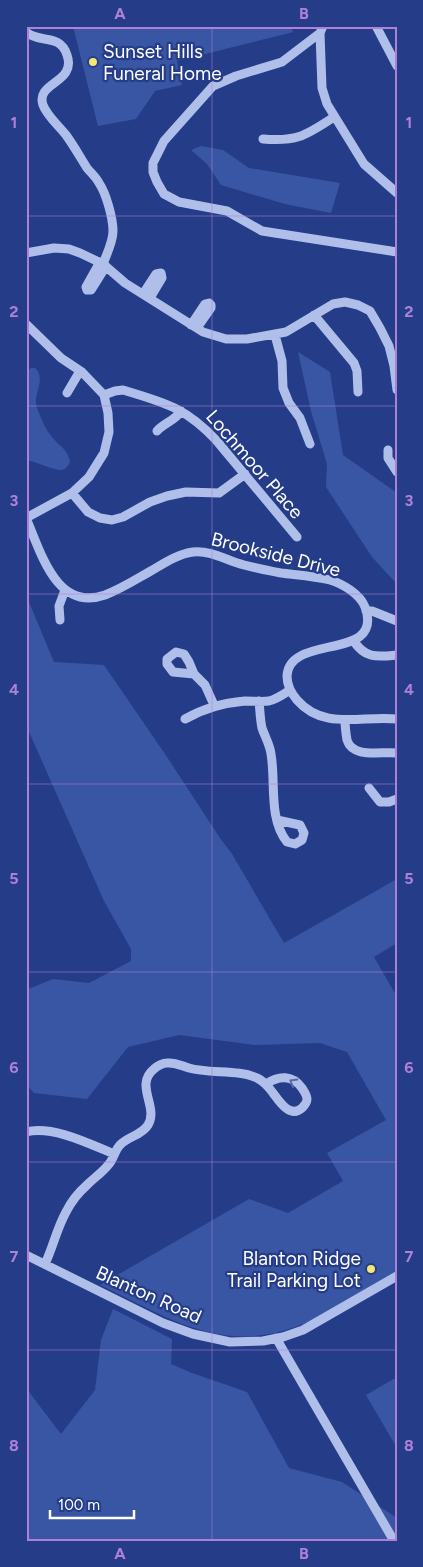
<svg xmlns="http://www.w3.org/2000/svg" width="423" height="1567" viewBox="0 0 423 1567" font-family="Figtree,sans-serif">
<rect width="100%" height="100%" fill="#253d88"/>
<!-- green -->
<path fill="#3956a4" d="M 73,26 L 290,26 L 293,32 L 177,61 L 182,85 L 155,91 L 136,119 L 98,126 Z
M 201,146 L 223,150 L 249,168 L 340,183 L 331,213 L 285,204 L 221,185 L 207,164 L 191,150 Z
M 298,352 L 330,372 L 343,455 L 397,493 L 397,584 L 372,557 L 326,487 L 327,464 L 311,411 Z
M 31,368 L 35,368 C 47,379 32,394 37,408 C 41,418 45,429 52,437 C 60,447 67,448 70,462 C 68,466 66,469 62,470 C 56,471 34,461 26,460 L 26,373 Z
M 26,595 L 54,662 L 104,665 L 165,754 L 220,838 L 232,854 L 284,943 L 397,879 L 397,943 L 374,957 L 397,997 L 397,1271 L 312,1320 C 228,1359 175,1321 100,1285 L 249,1199 L 288,1213 L 343,1181 L 327,1153 L 386,1120 L 347,1052 L 320,1043 L 255,1045 L 179,1035 L 128,1047 L 87,1099 L 34,1093 L 28,1086 L 26,1081 L 26,990 L 53,979 L 89,983 L 131,961 L 131,949 L 104,901 L 26,725 Z
M 113,1309 L 172,1339 L 171,1364 L 192,1373 L 247,1392 L 289,1468 L 342,1482 L 397,1518 L 397,1541 L 26,1541 L 26,1388 L 61,1434 L 95,1390 L 101,1340 Z
M 397,1377 L 397,1448 L 366,1395 Z"/>
<g fill="none" stroke-linecap="round" stroke-linejoin="round">
<!-- minor -->
<path stroke="#b0bfe9" stroke-width="9" d="M 323,26 L 320,33 L 282,62 L 236,76 L 213,86 L 164,141 L 153,163 L 153,172 L 157,182 L 164,194 L 179,202 L 227,211 L 262,231 L 397,252
M 376,26 L 397,66
M 26,32 C 40,44 60,33 67,55 C 77,83 35,82 43,105 C 47,116 59,126 66,135 C 74,146 80,157 87,168 C 91,173 96,177 99,183 C 106,193 113,218 113,231 C 113,242 107,253 103,264
M 320,33 L 322,88 L 327,104 L 364,164 L 397,193
M 263,139 C 298,142 306,135 334,117
M 26,253 L 54,248 L 69,249 L 80,253 L 103,264 L 125,283 L 203,332 L 226,339 L 247,339 L 286,332 L 333,304 L 345,302 L 358,305 L 370,311 L 380,328 L 389,346 L 394,366 L 397,390
M 100,262 L 86,287 L 87,290 L 91,290 L 106,266
M 143,294 L 156,274 L 161,273 L 162,278 L 150,298
M 314,315 L 354,363 L 357,371 L 358,392
M 26,324 L 61,358 L 82,372 L 104,395 L 108,413 L 109,432 L 104,453 L 89,477 L 72,493 L 26,518
M 191,325 L 205,304 L 209,303 L 211,305 L 211,308 L 197,328
M 275,335 L 282,361 L 283,388 L 289,403 L 300,418 L 310,444
M 67,393 L 80,371
M 104,395 L 115,391 L 123,390 C 165,403 185,407 216,440 L 297,537
M 157,431 C 164,423 176,420 181,411
M 388,450 L 388,458 L 397,472
M 72,493 L 88,512 L 100,518 L 112,520 L 123,517 L 150,502 L 167,496 L 186,492 L 219,493 L 245,474
M 26,518 C 41,552 56,612 105,595 C 121,589 135,580 149,572 C 163,564 177,554 193,552 C 211,550 228,561 244,565 C 256,568 269,571 281,573 C 297,575 314,576 330,580 C 343,584 360,594 365,607 C 385,662 289,633 287,676 C 287,685 291,693 297,700 C 324,731 362,715 397,719
M 366,611 L 372,611 L 397,621
M 60,620 L 59,606 L 65,590
M 353,640 C 365,659 377,657 397,655
M 194,674 L 173,672 L 167,664 L 167,659 L 176,652 L 184,654 L 189,662 L 194,674 L 205,685 L 214,705
M 259,701 C 260,710 260,719 262,728 C 265,737 270,745 271,754 C 276,782 268,818 287,842 L 295,844 L 302,840 L 304,833 L 300,825 L 277,820
M 185,719 C 204,708 223,703 245,701 C 253,701 262,702 269,701 C 277,699 284,694 290,690
M 345,720 C 345,727 346,734 347,740 C 353,759 381,751 397,753
M 369,788 L 380,802 L 389,802 L 397,799
M 26,1132 C 52,1125 90,1144 114,1154
M 26,1255 L 163,1323 L 193,1334 L 230,1342 L 263,1341 L 283,1337 L 303,1330 L 397,1276
M 45,1264 C 53,1247 57,1228 66,1212 C 71,1202 79,1192 87,1185 C 94,1178 103,1172 109,1164 C 114,1158 115,1150 120,1145 C 128,1136 141,1136 148,1125 C 159,1107 134,1085 154,1069 C 157,1066 163,1063 167,1063 C 175,1062 182,1066 189,1068 C 209,1074 239,1069 257,1078 C 264,1081 268,1086 273,1093 C 279,1101 290,1119 302,1108 C 304,1106 307,1102 307,1099 C 307,1095 304,1091 302,1088 C 293,1075 279,1075 266,1084
M 276,1338 L 394,1541"/>
</g>
<!-- one-way arrows -->
<defs><path id="oneway-chevron" d="M-2-3.5L2.5 0L-2 3.5" fill="none" stroke-width="1.6" stroke-linecap="round" stroke-linejoin="round" transform="scale(1.25)"/></defs>
<use stroke="#566aaa" href="#oneway-chevron" transform="translate(293 1082) rotate(-150)"/>
<!-- grid -->
<path fill="none" stroke="#b080d9" stroke-width="1" stroke-opacity="0.55" d="M 212,26 L 212,1541M 26,216 L 397,216M 26,406 L 397,406M 26,594 L 397,594M 26,784 L 397,784M 26,972 L 397,972M 26,1162 L 397,1162M 26,1350 L 397,1350"/>
<!-- markers -->
<g fill="#f3e674" stroke="#253d88" stroke-width="2">
<circle cx="93" cy="62" r="5"/>
<circle cx="371" cy="1269" r="5"/>
</g>
<g text-anchor="middle" stroke-width="4.5" stroke-linejoin="round" paint-order="stroke">
<!-- poi labels -->
<g font-size="19" fill="#fff" stroke="#253d88" text-anchor="start">
<text x="103" y="58">Sunset Hills<tspan x="103" dy="22">Funeral Home</tspan></text>
<text x="361" y="1265" text-anchor="end">Blanton Ridge<tspan x="361" dy="22">Trail Parking Lot</tspan></text>
</g>
<!-- street labels -->
<g font-size="19" fill="#fff" stroke="#253d88">
<text transform="translate(255 464) rotate(49)" y="7">Lochmoor Place</text>
<text transform="translate(276 554) rotate(14)" y="7">Brookside Drive</text>
<text transform="translate(149 1294) rotate(24)" y="7">Blanton Road</text>
</g>
</g>
<!-- border -->
<rect width="423" height="1567" fill="none" stroke="#253d88" stroke-width="55"/>
<!-- scale -->
<path d="M50 1510v8h84v-8" fill="none" stroke="#ffffff" stroke-width="2.5"/>
<text x="58" y="1510" font-size="15" fill="#ffffff" stroke="#253d88" stroke-width="4" paint-order="stroke">100 m</text>
<rect x="28" y="28" width="368" height="1512" fill="none" stroke="#b080d9" stroke-width="2"/>
<g font-size="16" text-anchor="middle" font-weight="bold" fill="#b080d9">
<text x="120" y="19">A</text>
<text x="304" y="19">B</text>
<text x="14" y="128">1</text>
<text x="409" y="128">1</text>
<text x="14" y="317">2</text>
<text x="409" y="317">2</text>
<text x="14" y="506">3</text>
<text x="409" y="506">3</text>
<text x="14" y="695">4</text>
<text x="409" y="695">4</text>
<text x="14" y="884">5</text>
<text x="409" y="884">5</text>
<text x="14" y="1073">6</text>
<text x="409" y="1073">6</text>
<text x="14" y="1262">7</text>
<text x="409" y="1262">7</text>
<text x="14" y="1451">8</text>
<text x="409" y="1451">8</text>
<text x="120" y="1559">A</text>
<text x="304" y="1559">B</text>
</g>
</svg>
